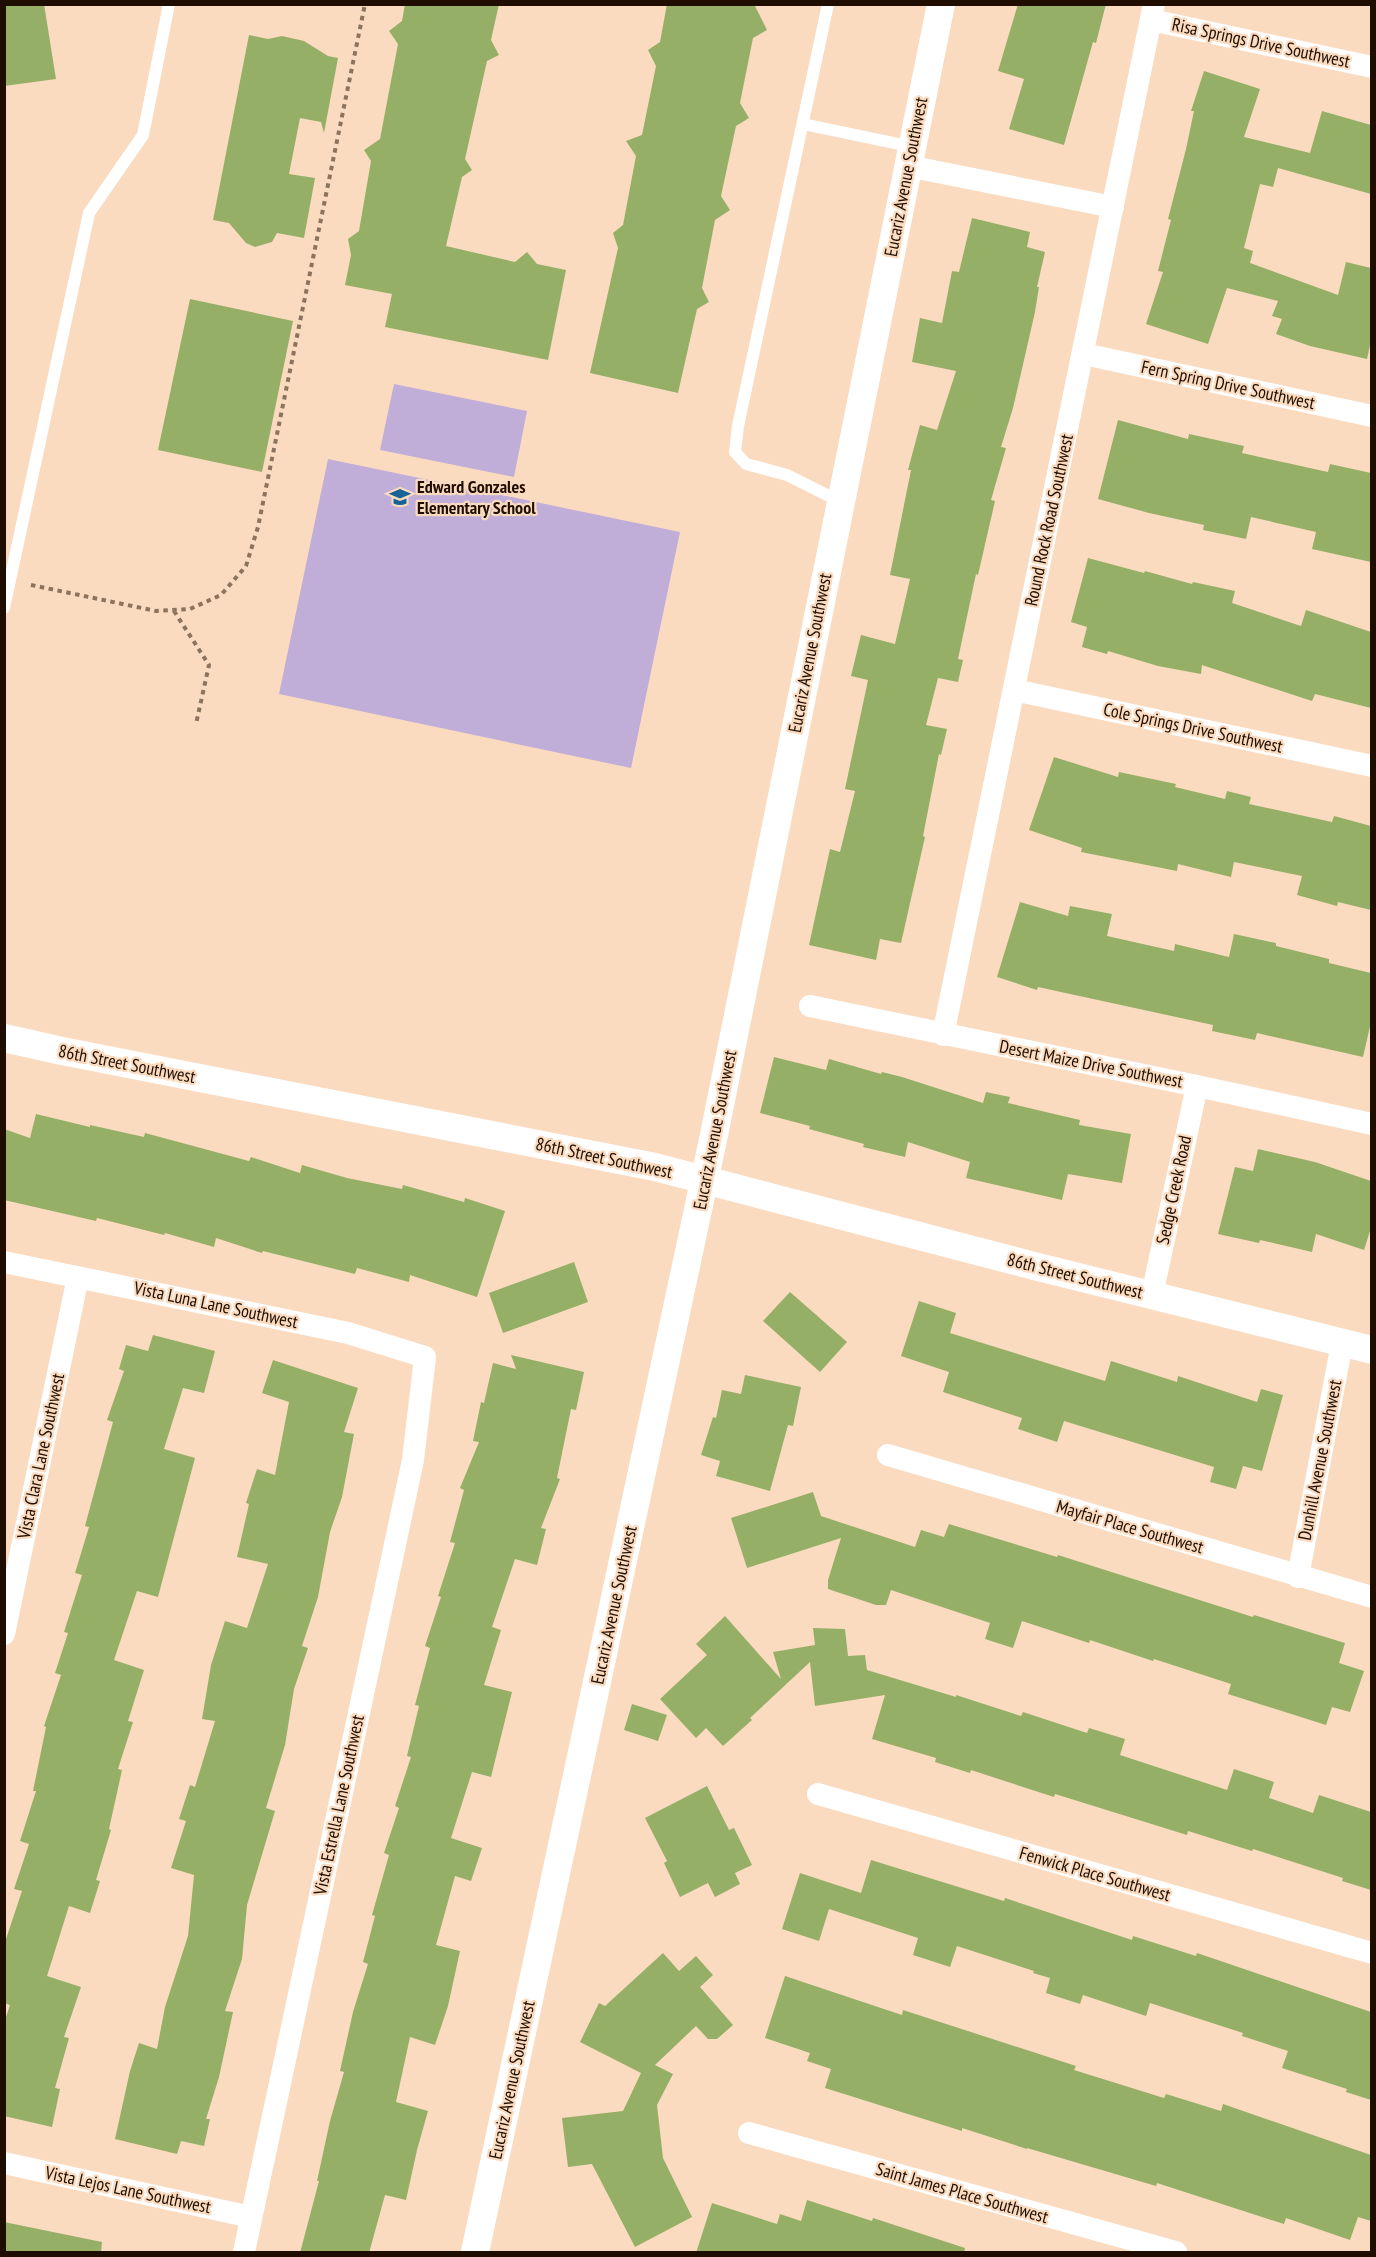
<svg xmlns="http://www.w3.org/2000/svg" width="1376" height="2257" viewBox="0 0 1376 2257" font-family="'PT Sans Narrow',sans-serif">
<rect width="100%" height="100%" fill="#fadbbf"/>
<!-- green -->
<path fill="#c0aed8" d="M 394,384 L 527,411 L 514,477 L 380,450 Z
M 328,459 L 680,532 L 631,768 L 279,694 Z"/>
<!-- building -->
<path fill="#96af67" d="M 4,4 L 44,4 L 56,79 L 4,86 Z
M 405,4 L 499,4 L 491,40 L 499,55 L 487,61 L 465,159 L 472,170 L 462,177 L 446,246 L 515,262 L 527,252 L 537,264 L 566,270 L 548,360 L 385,327 L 392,294 L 345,285 L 351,255 L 348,239 L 359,231 L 371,161 L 364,150 L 380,139 L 398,44 L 389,31 L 402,21 Z
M 667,4 L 754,4 L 767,30 L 753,38 L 740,103 L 749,118 L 736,126 L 721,196 L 730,210 L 715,220 L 702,288 L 709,302 L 697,309 L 678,393 L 590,373 L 618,248 L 613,233 L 623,225 L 636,156 L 626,141 L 642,135 L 656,66 L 648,50 L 660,42 Z
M 1018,4 L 1106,4 L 1096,43 L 1093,42 L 1064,145 L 1009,129 L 1024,79 L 998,71 Z
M 249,35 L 268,39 L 282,36 L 304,41 L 328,56 L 338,58 L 324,133 L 321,122 L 300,118 L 289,174 L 315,178 L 304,238 L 277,233 L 272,242 L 255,247 L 246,243 L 229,223 L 213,220 Z
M 1204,71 L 1260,89 L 1244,137 L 1310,153 L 1322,111 L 1371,125 L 1371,194 L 1278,168 L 1273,187 L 1260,184 L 1244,248 L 1253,251 L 1250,263 L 1338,295 L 1346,262 L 1371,268 L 1371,341 L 1367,359 L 1310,346 L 1276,334 L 1282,319 L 1272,316 L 1278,301 L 1227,288 L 1208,344 L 1146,324 L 1163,272 L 1158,271 L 1171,220 L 1168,219 L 1186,149 L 1194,111 L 1191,111 Z
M 972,218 L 1030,232 L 1027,247 L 1045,252 L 1037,287 L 1039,287 L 1035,312 L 1013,408 L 1001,447 L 1006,448 L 991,500 L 995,501 L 978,575 L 976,574 L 958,659 L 963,660 L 958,682 L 938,678 L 926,725 L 947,729 L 941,755 L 939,754 L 923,836 L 925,837 L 901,943 L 880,939 L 876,960 L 809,945 L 830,849 L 840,852 L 855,791 L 845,789 L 868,680 L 851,676 L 861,635 L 895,644 L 910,579 L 890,575 L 911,470 L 908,470 L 920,425 L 937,430 L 956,371 L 912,362 L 920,318 L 942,323 L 952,271 L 959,272 Z
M 190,299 L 293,321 L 262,472 L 158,450 Z
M 1118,420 L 1188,439 L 1189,434 L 1244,446 L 1242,453 L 1328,472 L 1330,464 L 1371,473 L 1371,562 L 1312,549 L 1316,532 L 1251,517 L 1246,539 L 1203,530 L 1204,525 L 1149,513 L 1098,499 Z
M 1088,558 L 1144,573 L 1145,571 L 1192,584 L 1193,582 L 1235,591 L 1232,603 L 1301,626 L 1306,610 L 1371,632 L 1371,708 L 1315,694 L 1312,701 L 1202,665 L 1201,674 L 1158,666 L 1108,651 L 1107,654 L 1082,647 L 1087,627 L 1071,622 Z
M 1054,757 L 1118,777 L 1119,772 L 1176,784 L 1175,787 L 1225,799 L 1227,791 L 1251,797 L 1249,804 L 1332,822 L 1334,816 L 1371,826 L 1371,910 L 1338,902 L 1337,906 L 1297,895 L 1302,876 L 1234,862 L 1231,877 L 1178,864 L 1177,871 L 1081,852 L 1082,848 L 1029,830 Z
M 1020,902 L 1068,916 L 1070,906 L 1112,914 L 1107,936 L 1174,951 L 1175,944 L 1229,957 L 1234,934 L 1276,943 L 1276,946 L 1329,959 L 1329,963 L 1371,973 L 1371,1022 L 1363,1057 L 1257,1033 L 1255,1040 L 1212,1031 L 1213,1025 L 1038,987 L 1037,990 L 997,977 Z
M 774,1057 L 826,1070 L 829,1059 L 881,1074 L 882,1072 L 902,1077 L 983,1103 L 986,1092 L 1010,1097 L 1008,1103 L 1080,1120 L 1079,1125 L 1131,1134 L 1122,1183 L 1068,1174 L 1062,1200 L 966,1178 L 970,1162 L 908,1142 L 905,1157 L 863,1147 L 864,1144 L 809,1129 L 810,1126 L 760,1113 Z
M 36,1114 L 90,1127 L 90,1125 L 144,1137 L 145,1133 L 249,1161 L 251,1157 L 300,1173 L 302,1165 L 347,1178 L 402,1189 L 403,1185 L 464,1202 L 465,1198 L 505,1211 L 477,1297 L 410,1275 L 409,1282 L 357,1268 L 355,1274 L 263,1251 L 262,1253 L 216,1238 L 214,1247 L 165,1233 L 164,1235 L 97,1218 L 96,1221 L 4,1200 L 4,1129 L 30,1138 Z
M 1258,1149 L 1315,1162 L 1371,1181 L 1371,1228 L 1364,1250 L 1316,1234 L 1312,1252 L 1260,1240 L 1259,1243 L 1218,1234 L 1235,1167 L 1253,1171 Z
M 574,1262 L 588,1302 L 503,1333 L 489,1293 Z
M 790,1292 L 847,1342 L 820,1372 L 763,1321 Z
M 919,1301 L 956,1313 L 950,1333 L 1105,1381 L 1111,1361 L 1177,1382 L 1178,1376 L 1257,1402 L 1261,1389 L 1283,1395 L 1262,1471 L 1243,1466 L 1236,1489 L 1210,1482 L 1214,1467 L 1064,1421 L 1057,1442 L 1018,1429 L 1022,1418 L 943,1392 L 949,1372 L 901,1356 Z
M 153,1335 L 215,1351 L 204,1393 L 183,1388 L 164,1449 L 195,1458 L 158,1597 L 137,1591 L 114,1660 L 144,1670 L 128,1721 L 133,1722 L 118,1769 L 122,1770 L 109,1829 L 111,1830 L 96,1880 L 100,1881 L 90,1913 L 69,1906 L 47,1976 L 81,1987 L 64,2037 L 69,2038 L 55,2088 L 60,2089 L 52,2127 L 4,2116 L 4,2023 L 10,2005 L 4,2003 L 4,1945 L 22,1891 L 14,1889 L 29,1844 L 20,1841 L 36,1791 L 33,1791 L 46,1727 L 44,1726 L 61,1675 L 55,1673 L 68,1633 L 64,1632 L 82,1575 L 75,1573 L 89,1527 L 85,1526 L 113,1422 L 107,1420 L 124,1371 L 119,1369 L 126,1345 L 148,1351 Z
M 511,1355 L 584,1372 L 576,1410 L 571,1409 L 557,1478 L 560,1479 L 541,1528 L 546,1529 L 537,1565 L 515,1559 L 492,1627 L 501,1630 L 484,1685 L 512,1692 L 491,1777 L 472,1772 L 451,1838 L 482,1848 L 471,1881 L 455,1876 L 436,1945 L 460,1951 L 448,2006 L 435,2045 L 410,2037 L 396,2102 L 428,2111 L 417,2150 L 406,2200 L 385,2195 L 369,2253 L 300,2253 L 319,2181 L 317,2181 L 330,2121 L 344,2072 L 340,2071 L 353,2012 L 368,1964 L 363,1962 L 375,1916 L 372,1915 L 389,1855 L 384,1853 L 399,1808 L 395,1806 L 411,1757 L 407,1756 L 419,1706 L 415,1705 L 430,1648 L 425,1646 L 441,1597 L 438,1596 L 455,1543 L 450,1542 L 464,1490 L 460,1488 L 479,1442 L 473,1441 L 481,1402 L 484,1403 L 493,1363 L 516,1369 Z
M 273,1360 L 358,1388 L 344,1432 L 354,1434 L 342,1497 L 330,1532 L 318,1597 L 302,1646 L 308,1648 L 294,1689 L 285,1745 L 266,1808 L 275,1811 L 247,1905 L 242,1959 L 225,2011 L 233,2012 L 219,2077 L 206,2119 L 210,2119 L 204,2146 L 181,2141 L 177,2154 L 115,2139 L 130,2071 L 139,2043 L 157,2049 L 165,2007 L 188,1936 L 194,1875 L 171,1868 L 186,1821 L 179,1819 L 190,1785 L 195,1787 L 215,1721 L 202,1719 L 211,1665 L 225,1621 L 247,1628 L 268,1564 L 237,1557 L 249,1504 L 246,1503 L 257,1469 L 275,1475 L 289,1402 L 262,1393 Z
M 745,1375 L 801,1387 L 793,1426 L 788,1425 L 770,1491 L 716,1476 L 720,1461 L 701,1455 L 713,1417 L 716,1418 L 722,1390 L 741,1394 Z
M 813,1492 L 821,1516 L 915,1547 L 921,1530 L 944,1537 L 949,1524 L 1057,1557 L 1058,1555 L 1253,1617 L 1254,1615 L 1345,1643 L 1339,1663 L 1364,1671 L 1350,1712 L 1332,1707 L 1326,1725 L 1228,1694 L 1231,1684 L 1154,1659 L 1153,1661 L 1090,1640 L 1089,1643 L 1022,1621 L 1013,1648 L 985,1639 L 990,1623 L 891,1590 L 886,1605 L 876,1605 L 828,1589 L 828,1580 L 841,1538 L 747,1568 L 731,1518 Z
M 725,1616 L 781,1679 L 773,1652 L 815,1645 L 813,1628 L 845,1629 L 848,1656 L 865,1655 L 867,1670 L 956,1697 L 956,1695 L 1021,1716 L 1023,1712 L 1087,1733 L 1089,1728 L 1125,1739 L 1120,1755 L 1227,1790 L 1234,1769 L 1274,1782 L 1269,1798 L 1313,1813 L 1319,1795 L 1371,1812 L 1371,1890 L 1342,1881 L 1343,1878 L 1253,1849 L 1252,1851 L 1188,1831 L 1187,1835 L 1055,1794 L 1054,1797 L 971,1770 L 970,1773 L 935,1762 L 936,1758 L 872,1739 L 885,1695 L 815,1706 L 810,1662 L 750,1718 L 752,1720 L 723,1746 L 706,1728 L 696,1738 L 660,1699 L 707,1655 L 696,1644 Z
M 632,1704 L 667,1715 L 658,1741 L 624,1730 Z
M 707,1786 L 729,1830 L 734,1828 L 752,1865 L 735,1873 L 740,1884 L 715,1897 L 708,1883 L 680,1897 L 664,1863 L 667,1861 L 645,1818 Z
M 871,1860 L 1004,1901 L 1005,1898 L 1132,1940 L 1133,1936 L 1196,1956 L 1197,1953 L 1371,2012 L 1371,2100 L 1346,2092 L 1347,2089 L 1282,2068 L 1288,2051 L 1242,2036 L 1243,2033 L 1150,2003 L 1146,2016 L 1083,1995 L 1080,2004 L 1046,1993 L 1050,1978 L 1033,1973 L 1034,1971 L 957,1946 L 950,1967 L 913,1955 L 918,1938 L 829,1909 L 819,1941 L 782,1929 L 800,1873 L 861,1893 Z
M 663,1953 L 679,1971 L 696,1956 L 713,1975 L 700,1987 L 733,2025 L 717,2039 L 708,2039 L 696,2026 L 655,2065 L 673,2074 L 657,2105 L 663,2158 L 692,2217 L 635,2247 L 592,2164 L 568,2167 L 562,2118 L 623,2111 L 641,2073 L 580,2042 L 599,2003 L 605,2006 Z
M 785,1976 L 902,2015 L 903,2010 L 1076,2066 L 1074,2070 L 1164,2098 L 1166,2094 L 1221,2111 L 1223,2104 L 1371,2155 L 1371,2221 L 1358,2217 L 1350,2240 L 1286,2218 L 1284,2224 L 1157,2183 L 1156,2186 L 1027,2148 L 1027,2149 L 962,2128 L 962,2131 L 825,2088 L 831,2069 L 807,2061 L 810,2053 L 765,2038 Z
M 807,2200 L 872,2221 L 873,2218 L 965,2248 L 964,2253 L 696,2253 L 712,2203 L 777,2224 L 780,2214 L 801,2221 Z
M 4,2222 L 102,2242 L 101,2253 L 4,2253 Z"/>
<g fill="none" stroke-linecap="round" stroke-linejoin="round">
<!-- path -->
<path stroke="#8b735e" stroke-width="4" stroke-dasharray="4.5 4.5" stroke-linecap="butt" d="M 31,585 L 156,611 L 190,609 L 221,595 L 246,566 L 258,527 L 365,4
M 174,611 L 209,665 L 196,724"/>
<!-- service -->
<path stroke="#fff" stroke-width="12" d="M 828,4 L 738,426 L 735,452 L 746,464 L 787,475 L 841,502
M 803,124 L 913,147
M 4,608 L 89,213 L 143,135 L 169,4"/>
<!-- minor -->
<path stroke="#fff" stroke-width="22" d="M 1151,20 L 1372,67
M 908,166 L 1113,207
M 1084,354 L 1372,416
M 1014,690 L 1372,766
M 810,1006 L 1197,1086 L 1372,1124
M 943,1035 L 1154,4
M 4,1262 L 348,1333 L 425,1357 L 413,1460 L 244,2252
M 1152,1295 L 1197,1086
M 888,1455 L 1372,1597
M 1298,1577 L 1342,1343
M 4,1634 L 78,1277
M 818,1794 L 1372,1953
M 749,2133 L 1176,2252
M 4,2163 L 251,2217"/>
<!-- tertiary -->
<path stroke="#fff" stroke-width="28" d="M 4,1038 L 62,1051 L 655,1167 L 1034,1266 L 1372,1350
M 475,2252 L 714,1135 L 941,4"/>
</g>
<!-- icons -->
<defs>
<g id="school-bare" transform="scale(1.62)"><path d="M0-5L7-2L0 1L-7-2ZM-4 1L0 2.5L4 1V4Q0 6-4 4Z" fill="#186295" stroke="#fadbbf" stroke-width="2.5" paint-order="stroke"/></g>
</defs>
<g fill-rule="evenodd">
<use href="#school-bare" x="400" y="497"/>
</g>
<g text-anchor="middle" stroke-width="4.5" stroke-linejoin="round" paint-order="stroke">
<!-- street labels -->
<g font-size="18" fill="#1f0e00" stroke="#fadbbf">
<text transform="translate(1261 43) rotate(12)" y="6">Risa Springs Drive Southwest</text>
<text transform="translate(906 177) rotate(-79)" y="6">Eucariz Avenue Southwest</text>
<text transform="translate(1228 385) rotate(12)" y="6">Fern Spring Drive Southwest</text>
<text transform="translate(1049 520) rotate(-78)" y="6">Round Rock Road Southwest</text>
<text transform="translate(810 653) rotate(-79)" y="6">Eucariz Avenue Southwest</text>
<text transform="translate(1193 728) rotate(12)" y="6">Cole Springs Drive Southwest</text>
<text transform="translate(127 1064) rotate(11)" y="6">86th Street Southwest</text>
<text transform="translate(1091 1064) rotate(11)" y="6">Desert Maize Drive Southwest</text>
<text transform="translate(715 1130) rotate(-79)" y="6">Eucariz Avenue Southwest</text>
<text transform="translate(604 1158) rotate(12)" y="6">86th Street Southwest</text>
<text transform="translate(1174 1190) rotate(-78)" y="6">Sedge Creek Road</text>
<text transform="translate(1075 1276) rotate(14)" y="6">86th Street Southwest</text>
<text transform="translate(216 1305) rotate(12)" y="6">Vista Luna Lane Southwest</text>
<text transform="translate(41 1456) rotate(-78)" y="6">Vista Clara Lane Southwest</text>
<text transform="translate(1320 1460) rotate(-79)" y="6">Dunhill Avenue Southwest</text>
<text transform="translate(1130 1527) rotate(16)" y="6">Mayfair Place Southwest</text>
<text transform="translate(614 1605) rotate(-78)" y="6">Eucariz Avenue Southwest</text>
<text transform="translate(339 1805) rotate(-78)" y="6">Vista Estrella Lane Southwest</text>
<text transform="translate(1095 1874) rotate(16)" y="6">Fenwick Place Southwest</text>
<text transform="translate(512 2080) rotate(-78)" y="6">Eucariz Avenue Southwest</text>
<text transform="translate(128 2190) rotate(12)" y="6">Vista Lejos Lane Southwest</text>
<text transform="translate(962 2193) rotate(16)" y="6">Saint James Place Southwest</text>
</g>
<!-- poi labels -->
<g font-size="18" font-weight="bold" fill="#1f0e00" stroke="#fadbbf" text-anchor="start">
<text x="417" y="493">Edward Gonzales<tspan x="417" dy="21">Elementary School</tspan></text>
</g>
</g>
<!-- border -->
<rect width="1376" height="2257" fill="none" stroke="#1f0e00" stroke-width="12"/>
</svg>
